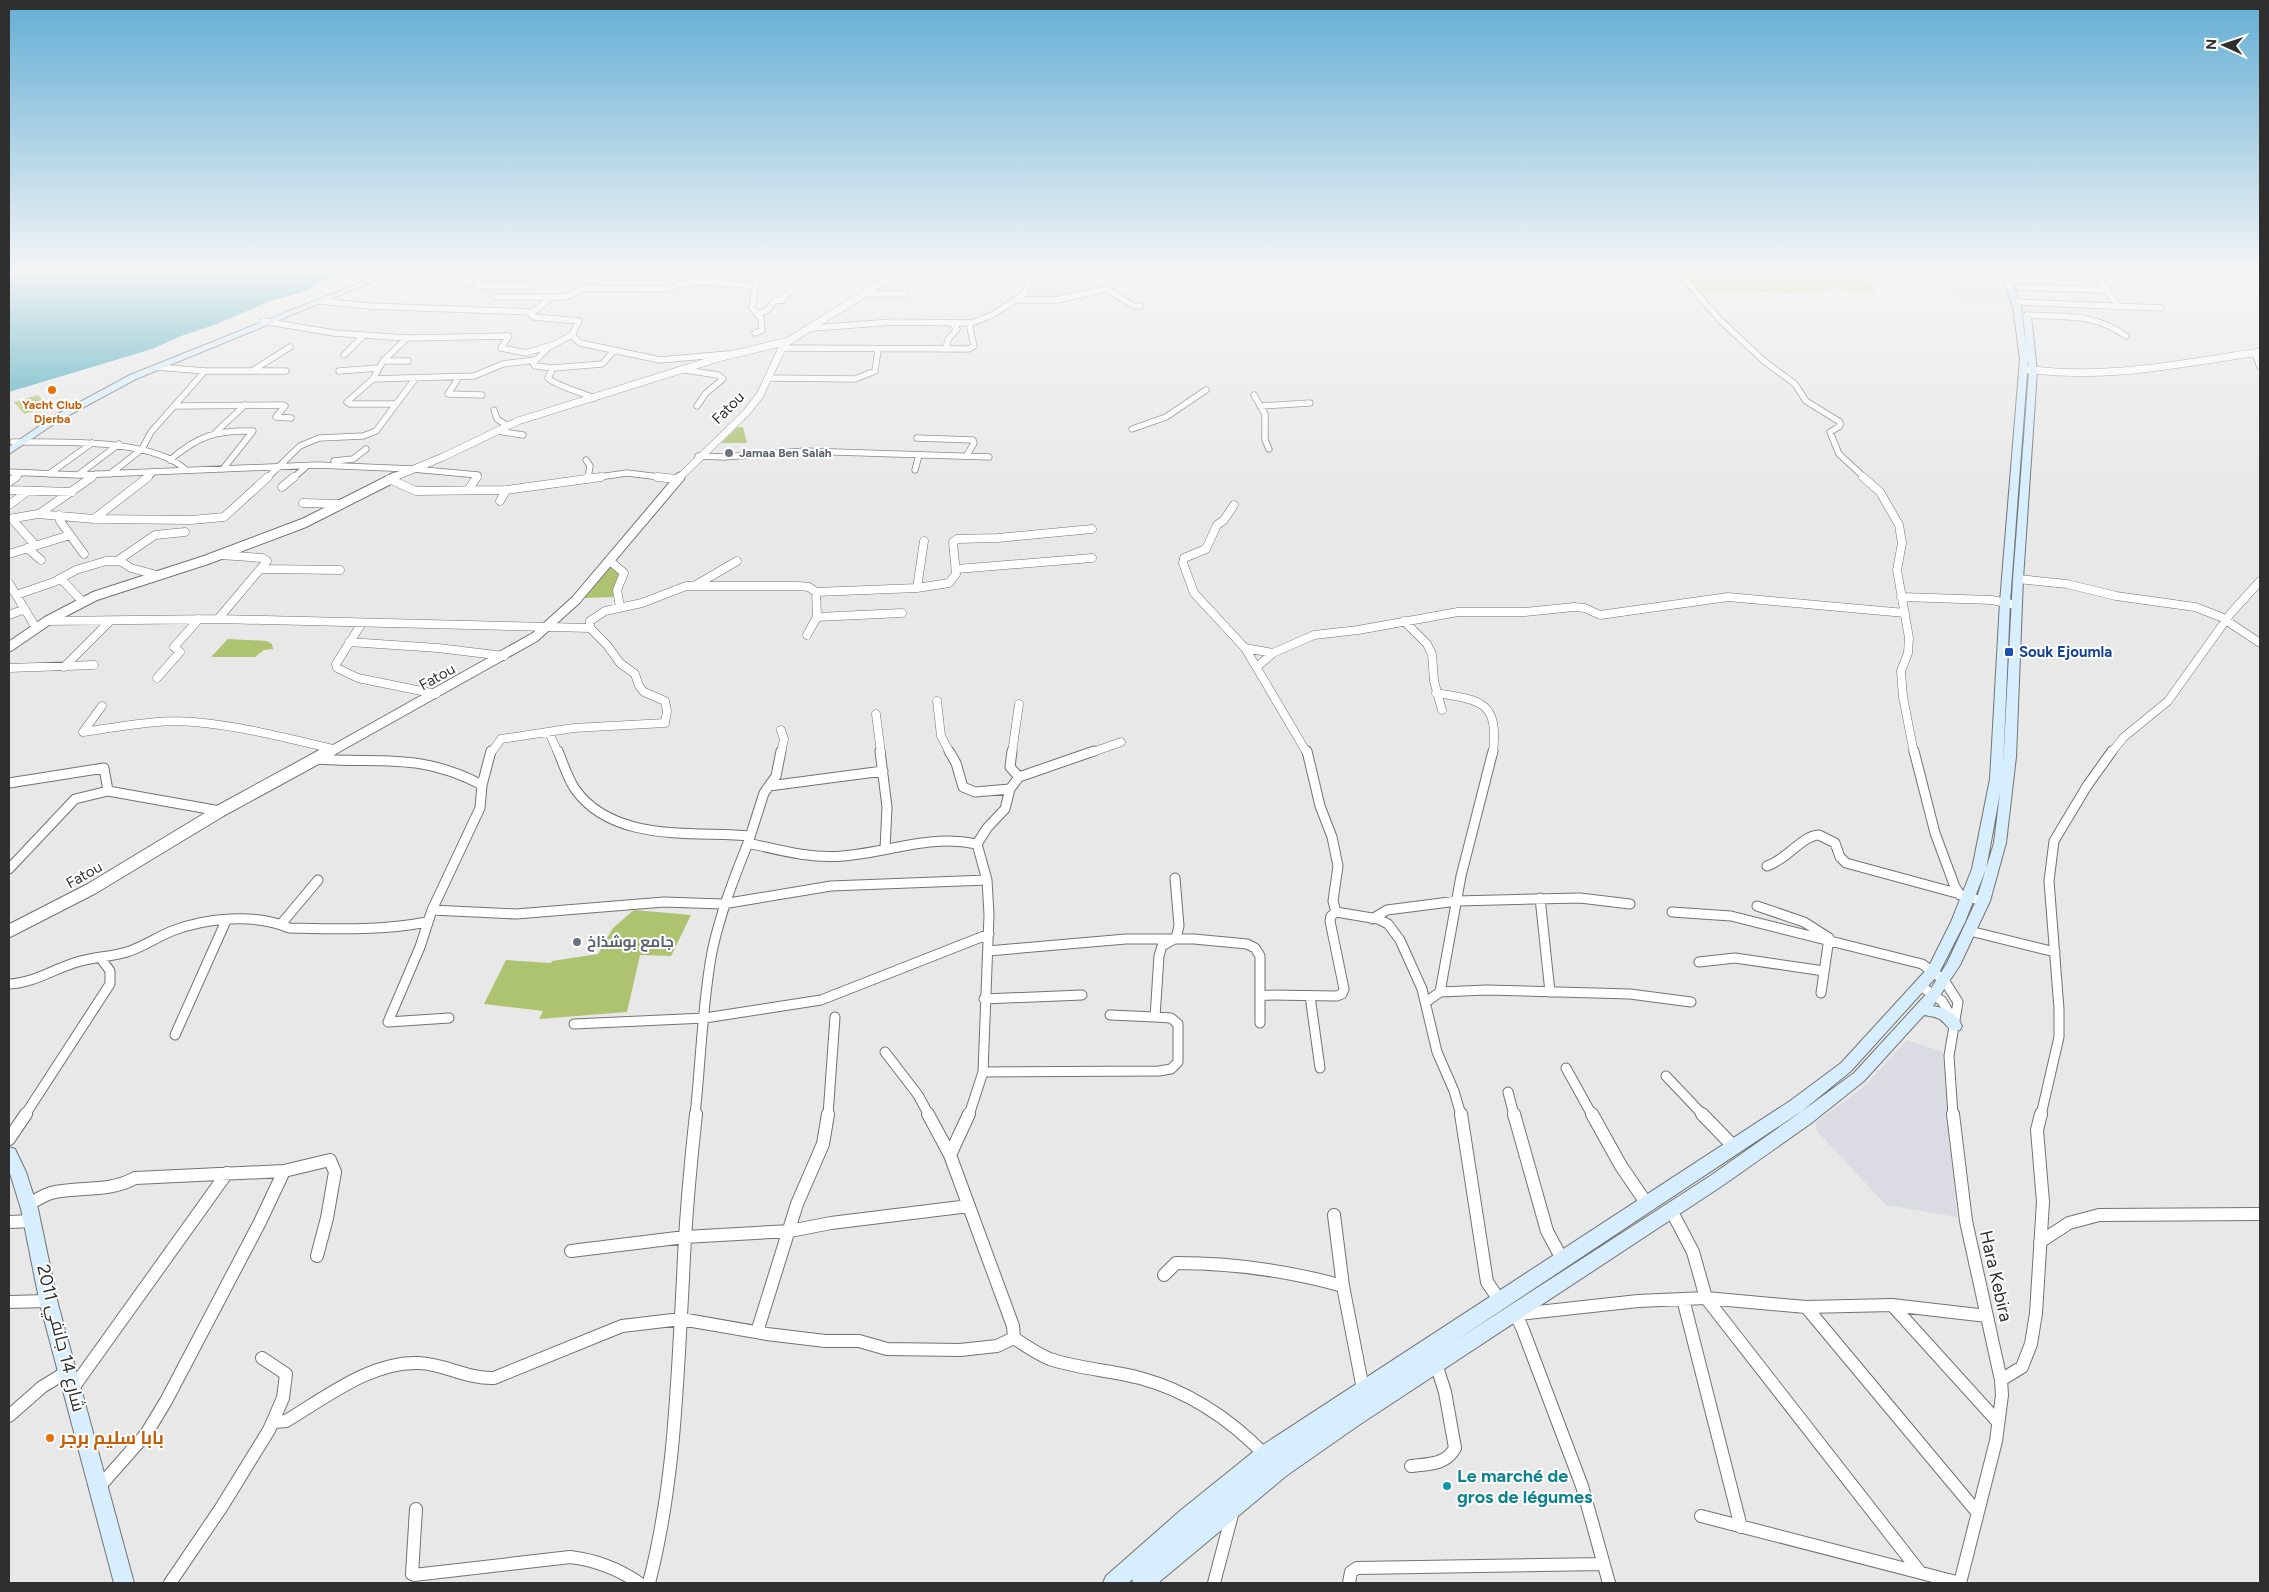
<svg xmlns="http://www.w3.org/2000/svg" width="2269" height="1592" viewBox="0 0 2269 1592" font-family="Figtree,Cairo,sans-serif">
<rect width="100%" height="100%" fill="#e8e8e9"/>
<!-- built -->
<path fill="#dbdbe4" d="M 1951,270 L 1999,272 L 2012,304 L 1962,303 L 1946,288 L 1911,287 L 1896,271 Z
M 1082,275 L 1102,288 L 1065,296 L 1030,297 L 1032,277 Z
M 1907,1040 L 1943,1052 L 1957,1217 L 1886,1205 L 1816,1130 L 1816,1122 L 1865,1086 Z"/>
<!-- green -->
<path fill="#adc36f" d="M 1678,269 L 1864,269 C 1870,277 1870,285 1876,293 L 1834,289 L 1792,293 L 1698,290 Z
M 38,395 L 49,407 L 24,414 L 14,402 Z
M 738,427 L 743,427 L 747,443 L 721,443 Z
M 612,565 L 622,568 L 613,597 L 583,598 Z
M 228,639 L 267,641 L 272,644 L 273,649 L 264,650 L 255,657 L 211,657 Z
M 634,910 L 691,915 L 671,956 L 640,955 L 627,1012 L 539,1019 L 543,1011 L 484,1004 L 506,960 L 551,963 L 552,961 L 598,954 L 613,928 Z"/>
<!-- water -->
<path fill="#3da4b7" d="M 9,269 L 358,269 L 329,278 L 303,292 L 273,300 L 214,325 L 181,336 L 152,349 L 9,392 Z"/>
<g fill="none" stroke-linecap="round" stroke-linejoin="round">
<!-- minor-far3 casing -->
<g stroke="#737373" stroke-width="7">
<path id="minor-far3" d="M 466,269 L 463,272 L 465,281 L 480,282 L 478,286 L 533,286
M 944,269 L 953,271 L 984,269
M 1676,269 L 1719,319 L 1764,361 L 1795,384 L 1806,401 L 1840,422 L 1840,426 L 1830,432 L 1839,454 L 1865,478
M 2011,271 L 2097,276 L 2118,306
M 1034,274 L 1102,275 L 1219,271
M 2018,287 L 2108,290
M 866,294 L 905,294
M 496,297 L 562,297 L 571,295 L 583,288 L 666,289 C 686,277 733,284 757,286
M 1017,300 L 1057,300 L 1106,289 L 1134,306 L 1140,306
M 321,301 L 370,306 L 533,312 L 531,315 L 534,317 L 579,321 L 572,335 L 580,343 L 660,360 L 728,354
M 2015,302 L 2161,308
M 533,312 L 552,297
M 757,314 L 768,310 L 774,301 L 783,300 L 786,295
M 2027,315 C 2066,318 2092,312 2126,336
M 263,321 L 334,333 L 407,338 L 509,336 L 501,348 L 526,353 L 555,344
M 813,328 L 893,322 L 972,323 L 992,315 L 1020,297 L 1025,293 L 1029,278 L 1041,269
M 755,333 L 762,330 L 761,318 L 752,308 L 758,269
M 782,348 L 969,349 L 974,346 L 969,324
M 946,348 L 948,340 L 957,329 L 952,323
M 2255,353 L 2260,367
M 344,355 L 364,335
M 383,361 L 408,361
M 157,367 L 205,371 L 286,371
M 553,368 L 535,366 L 533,363 L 549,347 L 572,335
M 685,370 L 718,375 L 723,379 L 706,393 L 697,406
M 252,371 L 290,347
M 339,371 L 378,368
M 459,377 L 448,394 L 482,395
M 768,378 L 855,379 L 875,371 L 878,350
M 373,379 L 474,376 L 503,364 L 535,360
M 1254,395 L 1265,414 L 1265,440 L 1269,449
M 594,398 C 583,393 554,385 548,378 L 553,368 L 602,364 L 613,352
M 394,404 L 350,404 L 347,402 L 373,379 L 383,361 L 407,338
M 175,406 L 283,405 L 285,406 L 276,417 L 291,418
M 1260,406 L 1310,403
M 494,410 L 497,419 L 508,426
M 1132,429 L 1166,417 L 1206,390
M 497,431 L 523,435
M 216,432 L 245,405
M 917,438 L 973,440 L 974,443 L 967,455
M 13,442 C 57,442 153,438 186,470
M 698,456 L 725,457 L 804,451 L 989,457
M 170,460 C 198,436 216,430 253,431 L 223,469
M 586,460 L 590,466 L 588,478
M 334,461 L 353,459 L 366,449
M 915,470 L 919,455
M 9,472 L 78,475 L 317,465 L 413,469 L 478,475 L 476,478
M 49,474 L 92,443
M 110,474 L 142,449 L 151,432 L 205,371
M 78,475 L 119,444
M 14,478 L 21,473
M 90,478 L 96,474
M 147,478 L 153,473
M 267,478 L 300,446 L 319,438 L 363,436 L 376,431 L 415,379
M 293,478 L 307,466
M 592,478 L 627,473 L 668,478"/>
</g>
<!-- minor-far2 casing -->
<g stroke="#737373" stroke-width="9">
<path id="minor-far2" d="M 657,477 L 677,479
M 1863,477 L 1880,492 L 1899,525 L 1902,543 L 1897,570 L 1909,638 L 1908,653 L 1901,671 L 1903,697 L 1914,753
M 389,479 L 416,491 L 506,490 L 601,477
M 588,479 L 588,477
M 9,482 L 16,477
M 282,487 L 294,477
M 9,490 L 72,492
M 468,490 L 477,477
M 500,501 L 506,490
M 303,503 L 341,504
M 9,505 L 28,491
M 1234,505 L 1224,520 L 1217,525 L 1206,549 L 1184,558 L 1183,563 L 1194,593 L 1245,648 L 1307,753
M 39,514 L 92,477
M 59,515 L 60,521 L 84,554
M 9,519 L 38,514 L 94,519 L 191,520 L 224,517 L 268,477
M 12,519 L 35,545
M 94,519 L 148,477
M 27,548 L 41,560
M 9,554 L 70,535
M 117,561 L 155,535 L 185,532
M 610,561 L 624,573 L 617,590 L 620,607
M 263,569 L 340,570
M 957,569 L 1092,558
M 61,579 L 83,602
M 2018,579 L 2067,584 L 2116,596 L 2195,607 L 2221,617 L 2260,643
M 9,583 L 36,628
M 696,585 L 737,561
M 917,588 L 924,541
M 816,592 L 917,588 L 949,583 L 956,574 L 953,542 L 957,539 L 998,538 L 1092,529
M 16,595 L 54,582 L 76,570 L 106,561 L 120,561 L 131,568 L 157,575
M 1901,597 L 1992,600 L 2016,605
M 9,615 L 25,609
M 817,617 L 902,613
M 218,619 L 267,561 L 262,558 L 221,555
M 47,621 L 218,619 L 590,628 L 607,645 L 620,663 L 635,674 L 639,686 L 644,692 L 665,701 L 667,711 L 665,723 L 574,728 L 501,739 L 491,753
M 1404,621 L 1427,644 L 1432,654 L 1434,681 L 1442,710
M 362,623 L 336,664 L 337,668 L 358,678 L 436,694
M 590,628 L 590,621 L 605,611 L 642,603 L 686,586 L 798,586 L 809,587 L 816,592 L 817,617 L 807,635
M 349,642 L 438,648 L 504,656
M 1245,648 L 1273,653
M 1258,666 L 1273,653 L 1314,635 L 1358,630 L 1458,612 L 1525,612 L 1574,607 L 1585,608 L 1600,615 L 1728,597 L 1905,613
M 64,667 L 110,621
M 9,668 L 94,665
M 157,678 L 180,652 L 174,647 L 199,619
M 1436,693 C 1481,700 1499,701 1493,753
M 937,701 L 941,736 L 950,753
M 102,706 L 83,732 C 119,727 157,719 194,722 C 241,726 287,738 333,749
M 876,714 L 881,753
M 781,730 L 784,739 L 781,753
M 549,732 L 558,753
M 1012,753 L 1019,704
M 1090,753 L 1121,742
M 2111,753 L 2124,737 L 2168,701 L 2231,613 L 2260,581"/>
</g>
<!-- minor-far1 casing -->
<g stroke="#737373" stroke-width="11">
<path id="minor-far1" d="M 558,751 C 563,763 568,779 575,789 C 613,843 693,831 750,836
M 781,751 L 776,776 L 764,793 L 748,843 C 779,850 811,859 843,856 C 891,852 929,834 977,844
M 880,751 L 887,807 L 885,849
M 949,751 L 956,763 L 963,787 L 975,792 L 1010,789
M 1012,751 L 1010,767 L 1019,777
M 1307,751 L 1320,806 L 1332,837 L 1338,866 L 1333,901 L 1336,912
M 1914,751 L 1935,833 L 1955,887 L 1960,895 L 1983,901
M 315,759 C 381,764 419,752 482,785 L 480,808 L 432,910 L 420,947 L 388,1022 L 449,1018
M 9,783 L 104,768 L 108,791 L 75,799 L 9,869
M 482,785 L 491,751
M 769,786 L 883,771
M 108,791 L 220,811
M 1767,866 C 1788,859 1801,836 1819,835 L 1835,843 L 1840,857 L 1846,863 L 1960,894
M 1540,898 L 1550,992
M 1757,906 L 1804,922 L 1829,938
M 432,910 L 516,914 L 664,902 L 723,904 L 831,886 L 987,880
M 1336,912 L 1378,919 L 1388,924 L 1400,940 L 1422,989 L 1437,1052 L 1454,1091 L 1461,1115
M 1672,912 L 1731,916 L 1922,964 L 1944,980 L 1958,1002 L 1949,1056 L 1953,1115
M 1372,919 L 1387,910 L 1457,901 L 1580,898 L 1630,904
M 282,923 L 318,880
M 1970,931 L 2055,952
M 988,951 L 1126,939 L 1194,939 L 1247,944 L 1255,948 L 1260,956 L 1260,1023
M 1699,962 L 1735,958 L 1824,971
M 9,984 C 33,983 52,970 74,963 C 91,957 110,957 127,952 C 143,947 157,937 172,931 C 205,918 256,913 289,928 C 335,929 381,931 427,922
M 1921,986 L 1942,1001 L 1955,1023
M 1440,992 L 1461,876 L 1493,751
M 1821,993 L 1829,938
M 1261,995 L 1337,996 L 1342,994 L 1344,989 L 1330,921 L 1331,916 L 1336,912
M 1310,996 L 1320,1068
M 984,999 L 1082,995
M 1426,1002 L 1440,992 L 1486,990 L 1630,994 L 1691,1002
M 1110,1015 L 1155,1017
M 574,1024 L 705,1018 L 821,1000 L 989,934
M 175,1035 L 225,923
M 885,1052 L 918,1095 L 929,1115
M 1566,1068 L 1592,1115
M 983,1072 L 1159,1071 L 1171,1069 L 1178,1062 L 1178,1024 L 1171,1018 L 1155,1017 L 1159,956 L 1162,946 L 1176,938 L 1179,926 L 1175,878
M 1666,1076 L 1703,1115
M 1508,1092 L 1514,1115
M 25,1115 L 110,984 L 110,971 L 100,957
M 695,1115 C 701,1061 702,1005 712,952 C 720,914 734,878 748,843
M 828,1115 L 835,1017
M 969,1115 L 983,1072 L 989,915 L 987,880 L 977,844 L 987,828 L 1005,809 L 1010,789 L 1019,777 L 1094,751
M 2041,1115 L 2059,1037 L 2059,1009 L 2049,881 L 2054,841 L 2087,786 L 2112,751"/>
</g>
<!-- minor casing -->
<g stroke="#737373" stroke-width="14">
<path id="minor" d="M 928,1114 L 950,1155 L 1013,1326 L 1014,1338
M 1461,1114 L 1487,1282 L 1500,1301
M 1514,1114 L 1547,1231 L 1563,1261
M 1592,1114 L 1621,1166 L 1647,1204
M 1702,1114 L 1735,1148
M 1953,1114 L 1966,1221 L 2001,1380 L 2002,1395 L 1996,1441 L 1960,1583
M 9,1139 L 26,1114
M 950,1155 L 969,1114
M 30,1203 C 37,1200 44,1195 51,1193 C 79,1186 108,1193 135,1178 L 284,1171 L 330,1160 L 335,1172 L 327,1218 L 317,1256
M 1671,1210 L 1693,1252 L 1706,1298 L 1919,1571
M 1334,1215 L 1343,1286
M 9,1222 L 33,1221
M 2040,1242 L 2069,1223 L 2099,1215 L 2260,1214
M 571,1251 L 685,1237 L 790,1231 L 831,1223 L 969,1206
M 1164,1275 L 1176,1263 C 1232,1263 1289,1271 1343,1286 L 1363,1389
M 1683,1299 L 1741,1527
M 9,1302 L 48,1301
M 1892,1305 L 1997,1421
M 1806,1307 L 1977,1512
M 1519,1314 L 1638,1301 L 1706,1298 L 1806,1307 L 1892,1305 L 1987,1316
M 1512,1315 L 1519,1321 L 1523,1330 L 1582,1486 L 1609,1583
M 757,1332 L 797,1204 L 823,1144 L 828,1114
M 2001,1380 L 2022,1367 L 2031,1344 L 2036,1313 L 2043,1202 L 2037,1130 L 2041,1114
M 73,1388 L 227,1173
M 9,1416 L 42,1387 L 68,1371
M 275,1422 L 286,1421 C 325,1398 371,1361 419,1363 C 445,1364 467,1379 494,1378 L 622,1326 L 681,1319 L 767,1334 L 825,1341 L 859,1341 L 887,1349 L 960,1350 L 997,1346 L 1014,1338 C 1026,1346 1037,1354 1050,1359 C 1079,1369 1110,1370 1140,1378 C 1188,1391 1231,1420 1265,1455
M 1411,1466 C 1428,1464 1446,1465 1455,1448 L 1445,1392 L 1436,1364
M 100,1486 L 146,1434 L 166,1401 L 260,1222 L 284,1171
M 416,1509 L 412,1574 L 414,1575 L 570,1557 C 596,1560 617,1568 639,1583
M 1701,1516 L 1960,1583
M 170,1583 L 221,1508 L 269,1430 L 283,1398 L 286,1374 L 262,1358
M 649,1583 C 675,1482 677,1383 683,1279 C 685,1224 690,1169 696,1114
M 1214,1583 L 1233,1511
M 1349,1583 L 1351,1572 L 1357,1568 L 1604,1564"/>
</g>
<!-- tertiary-far2 casing -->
<g stroke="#737373" stroke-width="8">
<path id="tertiary-far2" d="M 2023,369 C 2107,380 2177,364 2260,352
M 392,478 L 443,457 L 518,421 L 722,357 L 788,341
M 679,478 L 747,412 L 760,395 L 784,344 L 904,269"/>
</g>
<!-- tertiary-far1 casing -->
<g stroke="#737373" stroke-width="11">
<path id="tertiary-far1" d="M 9,647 L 47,621 L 95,596 L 206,560 L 304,523 L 395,477
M 328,753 L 535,637 L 576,600 L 680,477"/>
</g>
<!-- tertiary casing -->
<g stroke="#737373" stroke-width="14">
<path id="tertiary" d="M 9,931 L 91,889 L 220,811 L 330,751"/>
</g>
<!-- secondary casing -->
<g stroke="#737373" stroke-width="2">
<path id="secondary" d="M 394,269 L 403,269 L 136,379 L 60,420 L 9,454 L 9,447 L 54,416 L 130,375 Z
M 2000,269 L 2006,269 L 2021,307 L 2027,354 L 2023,316 L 2027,314 L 2031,316 L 2037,371 L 2023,579 L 2016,757 L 2006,843 L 1990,901 L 1960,965 L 1933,1006 C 1947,1008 1956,1013 1962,1026 L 1960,1030 C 1947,1034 1947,1021 1937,1018 C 1933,1016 1928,1016 1924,1015 L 1864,1081 L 1810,1124 L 1722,1186 L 1359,1425 L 1286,1476 L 1158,1583 L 1132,1583 L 1133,1579 L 1128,1583 L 1103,1583 L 1106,1576 L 1181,1510 L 1258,1448 L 1790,1101 L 1841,1063 L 1928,968 L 1951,922 L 1972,869 L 1990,779 L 2000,602 L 2020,359 L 2013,307 ZM 2028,360 L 2029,371 L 2013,579 L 2003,767 L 2010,602 ZM 2000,793 L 1994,843 L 1976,901 L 1947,963 L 1930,990 L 1854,1073 L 1798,1114 L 1710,1176 L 1455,1341 L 1802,1111 L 1851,1071 L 1938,975 L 1965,922 L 1986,869 ZM 1281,1456 L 1272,1462 L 1170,1547 L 1272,1462 Z
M 9,1147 L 15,1149 L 26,1172 L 38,1209 L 58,1304 L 134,1583 L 114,1583 L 40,1304 L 21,1209 L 9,1170 Z"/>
</g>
<!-- minor-far3 -->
<use href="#minor-far3" stroke="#fff" stroke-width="5.5"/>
<!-- minor-far2 -->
<use href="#minor-far2" stroke="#fff" stroke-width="8"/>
<!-- minor-far1 -->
<use href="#minor-far1" stroke="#fff" stroke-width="9"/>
<!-- minor -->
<use href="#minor" stroke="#fff" stroke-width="12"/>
<!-- tertiary-far2 -->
<use href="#tertiary-far2" stroke="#fff" stroke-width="7"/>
<!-- tertiary-far1 -->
<use href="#tertiary-far1" stroke="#fff" stroke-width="9"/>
<!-- tertiary -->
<use href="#tertiary" stroke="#fff" stroke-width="12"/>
<!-- secondary -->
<use href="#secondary" fill="#d6eefd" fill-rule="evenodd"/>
</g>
<!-- sky -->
<linearGradient id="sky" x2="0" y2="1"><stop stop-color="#63aed4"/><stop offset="0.55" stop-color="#f5f5f5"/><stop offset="1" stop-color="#f5f5f5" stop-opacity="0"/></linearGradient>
<rect width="2269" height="492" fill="url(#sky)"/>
<!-- markers -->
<g fill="#e8710a" stroke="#fff" stroke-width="2">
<circle cx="52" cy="390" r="5"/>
<circle cx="50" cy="1438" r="5"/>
</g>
<g fill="#6b7280" stroke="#fff" stroke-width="2">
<circle cx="729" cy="453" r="5"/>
<circle cx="577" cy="942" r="5"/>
</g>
<rect fill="#1a4fb4" stroke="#fff" stroke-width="2" x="2004" y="647" width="10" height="10" rx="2.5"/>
<circle fill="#0f9aa8" stroke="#fff" stroke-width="2" cx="1447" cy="1486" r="5"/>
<g text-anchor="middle" stroke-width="4" stroke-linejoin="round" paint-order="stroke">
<!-- far-food labels -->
<g font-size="12" font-weight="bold" fill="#c56008" stroke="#fff">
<text x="52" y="409">Yacht Club<tspan x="52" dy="14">Djerba</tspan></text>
</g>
<!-- far-worship labels -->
<g font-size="12" font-weight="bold" fill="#5b616d" stroke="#fff" text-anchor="start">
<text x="739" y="457">Jamaa Ben Salah</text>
</g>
<!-- street labels -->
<g font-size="15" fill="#2f2f30" stroke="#fff">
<text transform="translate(728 408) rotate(-45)" y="5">Fatou</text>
<text transform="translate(437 677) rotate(-29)" y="5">Fatou</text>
<text transform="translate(84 875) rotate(-29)" y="5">Fatou</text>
</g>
<!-- transit labels -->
<g font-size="15" font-weight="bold" fill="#164399" stroke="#fff" text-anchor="start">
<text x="2019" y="657">Souk Ejoumla</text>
</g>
<!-- worship labels -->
<g font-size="15" font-weight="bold" fill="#5b616d" stroke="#fff" text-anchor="start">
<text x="587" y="947">جامع بوشذاخ</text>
</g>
<!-- near-street labels -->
<g font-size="18" fill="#2f2f30" stroke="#fff">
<text transform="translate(1996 1276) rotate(77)" y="6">Hara Kebira</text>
<text transform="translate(61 1338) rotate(76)" y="6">شارع 14 جانفي 2011</text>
</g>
<!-- near-food labels -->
<g font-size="18" font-weight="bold" fill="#c56008" stroke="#fff" text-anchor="start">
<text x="60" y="1444">بابا سليم برجر</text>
</g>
<!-- near-culture labels -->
<g font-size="18" font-weight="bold" fill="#0d838f" stroke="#fff" text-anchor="start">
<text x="1457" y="1482">Le marché de<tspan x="1457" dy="21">gros de légumes</tspan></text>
</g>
</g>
<!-- border -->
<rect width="2269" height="1592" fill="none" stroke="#2f2f30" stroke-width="20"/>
<!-- north arrow -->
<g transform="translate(2224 45) rotate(273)" stroke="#ffffff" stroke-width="4" paint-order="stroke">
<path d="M0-4L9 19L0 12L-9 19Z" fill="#2f2f30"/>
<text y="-8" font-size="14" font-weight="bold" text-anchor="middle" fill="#2f2f30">N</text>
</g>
</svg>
